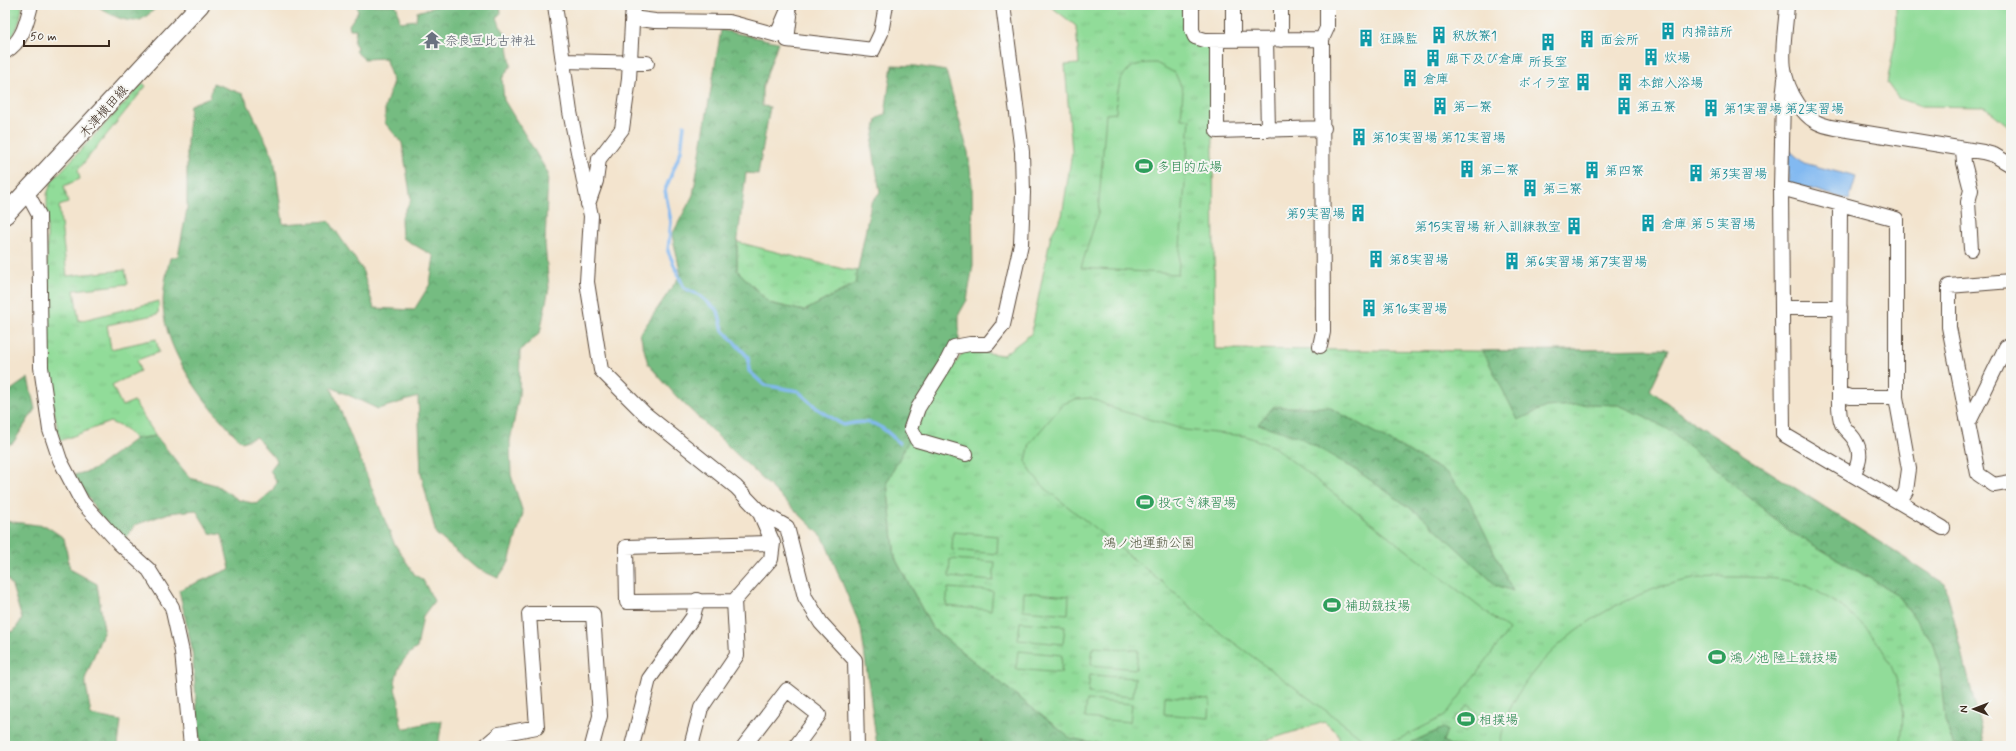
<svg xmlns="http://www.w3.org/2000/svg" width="2016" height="751" viewBox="0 0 2016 751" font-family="Mynerve,'Klee One',sans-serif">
<defs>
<pattern id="grass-tufts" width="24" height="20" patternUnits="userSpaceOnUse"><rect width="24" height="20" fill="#91dc99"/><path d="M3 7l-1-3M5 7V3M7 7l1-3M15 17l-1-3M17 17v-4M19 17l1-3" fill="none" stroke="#7ebd83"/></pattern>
<pattern id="forest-crowns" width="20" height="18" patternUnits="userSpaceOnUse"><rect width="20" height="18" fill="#74bc81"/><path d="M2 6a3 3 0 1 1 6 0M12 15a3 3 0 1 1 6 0" fill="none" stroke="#609969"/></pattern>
</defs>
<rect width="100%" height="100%" fill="#f6f6f2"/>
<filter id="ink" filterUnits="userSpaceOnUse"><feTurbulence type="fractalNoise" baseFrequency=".025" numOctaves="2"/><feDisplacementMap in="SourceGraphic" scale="8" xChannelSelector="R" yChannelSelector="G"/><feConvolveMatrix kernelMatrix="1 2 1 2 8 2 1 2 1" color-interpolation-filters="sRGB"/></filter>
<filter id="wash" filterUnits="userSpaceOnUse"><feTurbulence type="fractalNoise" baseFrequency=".012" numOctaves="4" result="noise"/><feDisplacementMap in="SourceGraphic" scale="16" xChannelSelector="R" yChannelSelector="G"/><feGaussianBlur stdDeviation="0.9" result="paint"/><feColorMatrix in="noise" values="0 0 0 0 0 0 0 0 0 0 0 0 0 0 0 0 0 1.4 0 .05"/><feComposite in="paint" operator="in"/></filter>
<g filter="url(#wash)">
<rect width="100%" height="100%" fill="#f3e4ce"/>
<!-- grass -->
<path fill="url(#grass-tufts)" stroke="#66835c" d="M 5,5 L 22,5 C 21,21 16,34 5,45 Z
M 1049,5 L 1181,5 L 1189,31 L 1212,51 L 1215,349 L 1483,351 L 1669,349 L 1650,390 L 1695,424 L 1945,584 L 1985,746 L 1341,746 L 1337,732 L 1324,722 L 1249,746 L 1111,746 L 1070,739 L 932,628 L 895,558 L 887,482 L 926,403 L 965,350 L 1003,355 L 1031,334 L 1051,235 L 1062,216 L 1072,152 L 1065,65 L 1079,64 L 1076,26 Z
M 143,83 L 146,86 L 78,170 L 80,179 L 64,186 L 68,203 L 59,206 L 67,276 L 125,270 L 128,284 L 74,290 L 79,321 L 159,301 L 158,314 L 107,325 L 111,349 L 156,339 L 159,352 L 137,360 L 140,371 L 112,385 L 122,406 L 134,401 L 156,436 L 135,439 L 126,429 L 110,422 L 60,441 L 47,374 L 47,194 L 52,181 Z
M 737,242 L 843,269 L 858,271 L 855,284 L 804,311 L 769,303 L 737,270 Z"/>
<!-- forest -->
<path fill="url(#forest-crowns)" stroke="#587350" d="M 97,5 L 160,5 C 154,9 147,17 140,20 C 126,24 106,13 97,5 Z
M 357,5 L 394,5 L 397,7 L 400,22 L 416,20 L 417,12 L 441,5 L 500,5 L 501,13 L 497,17 L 500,26 L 506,34 L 511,65 L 502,79 L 504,100 L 548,173 L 545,244 L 549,288 L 540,333 L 520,351 L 519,396 L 510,441 L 511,475 L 523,513 L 509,562 L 498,578 L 476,568 L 436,534 L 421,474 L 418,397 L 378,409 L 331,387 L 394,543 L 415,575 L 423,580 L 434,601 L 423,616 L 417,648 C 404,656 395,670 395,687 C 395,692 398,697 399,702 C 401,712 398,719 403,729 L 435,721 L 442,721 L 438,746 L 200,746 L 192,649 L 179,590 L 230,569 L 222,535 L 210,533 L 196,510 L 169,513 L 135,525 L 124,541 L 100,516 L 74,475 L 93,470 L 135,439 L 156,436 L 190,478 L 216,485 L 239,500 L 257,504 L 272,491 L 277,482 L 270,470 L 277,461 L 256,437 L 242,442 C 210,411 171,361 164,316 C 161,298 166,275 170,258 L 178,256 L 187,209 L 187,142 L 190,105 L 210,97 L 213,83 L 243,94 L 274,158 L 283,224 L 329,221 L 362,269 L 374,308 L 414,310 L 430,284 L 434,256 L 402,238 L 401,219 L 411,199 L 402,143 L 385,123 L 385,107 L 393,81 L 385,58 L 364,59 L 355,51 L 357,47 L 354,43 L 356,29 L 350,29 L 349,25 L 358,12 Z
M 721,30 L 778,42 L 762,89 L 762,106 L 770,107 L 758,174 L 746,173 L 737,246 L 737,270 L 769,303 L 804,311 L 855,284 L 871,203 L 880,192 L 872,145 L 877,119 L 885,114 L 892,65 L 916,66 L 946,71 L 968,152 L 972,184 L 973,265 L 967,300 L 959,314 L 959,340 L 905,428 L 908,442 L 887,482 L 895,558 L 932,628 L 1070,738 L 1111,746 L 983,746 L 981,739 L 979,746 L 877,746 L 861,628 L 823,537 L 677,397 L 648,364 L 640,334 L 681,274 L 672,235 L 693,195 Z
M 1669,349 L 1650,390 L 1695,424 L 1945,584 L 1985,746 L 1956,746 L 1953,744 L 1945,721 L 1940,668 L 1932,642 L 1898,595 L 1788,530 L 1671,431 L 1644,416 L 1618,405 L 1589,404 L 1546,407 L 1518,420 L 1483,351 Z
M 28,378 L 35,409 L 13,443 L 5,446 L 5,400 L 8,392 Z
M 1273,407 L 1329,407 L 1447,473 L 1469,500 L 1513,591 L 1496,585 L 1423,517 L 1353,468 L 1299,437 L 1258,424 Z
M 5,521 L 46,526 L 64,538 L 70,569 L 97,584 L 104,630 L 85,679 L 91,715 L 121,721 L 118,746 L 5,746 L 5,633 L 14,631 L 22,619 L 12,586 L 5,575 Z
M 1443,728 L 1447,730 L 1443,741 L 1452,746 L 1414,746 L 1412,742 Z"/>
<!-- pitch -->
<path fill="#91dc99" stroke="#66835c" d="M 1896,5 L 2011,5 L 2011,128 L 1985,107 L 1921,106 L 1898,98 L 1887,83 L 1896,37 Z
M 1156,63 L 1175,73 L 1183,91 L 1181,119 L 1190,119 L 1178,274 L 1081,268 L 1098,213 L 1106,114 L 1116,113 C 1117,96 1117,71 1137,65 C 1143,63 1150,63 1156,63 Z
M 1091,398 L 1115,409 L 1185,430 L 1246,436 L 1274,447 L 1509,630 L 1445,716 L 1399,739 L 1369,744 L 1348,727 L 1214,628 L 1162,582 L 1046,489 L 1032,473 L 1026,461 L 1030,443 L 1063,404 L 1076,399 Z
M 953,532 L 998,536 L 997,554 L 952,550 Z
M 950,559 L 995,562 L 993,581 L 949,577 Z
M 1729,577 C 1753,577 1778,577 1801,584 C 1811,587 1820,593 1828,598 C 1881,629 1912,684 1900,746 L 1500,746 C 1502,733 1505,717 1512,705 C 1544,641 1622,591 1693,579 C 1705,577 1717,577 1729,577 Z
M 948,588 L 993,591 L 991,610 L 946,606 Z
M 1024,592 L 1069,596 L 1068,614 L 1023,610 Z
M 1020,622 L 1065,626 L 1063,644 L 1018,640 Z
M 1093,647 L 1138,650 L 1136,669 L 1091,665 Z
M 1018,651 L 1062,655 L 1061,673 L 1016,669 Z
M 1090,675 L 1135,678 L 1133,697 L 1088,693 Z
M 1165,696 L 1210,699 L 1209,718 L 1164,714 Z
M 1087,700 L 1132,704 L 1130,722 L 1085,718 Z
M 1468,705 L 1481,716 L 1465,733 L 1452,721 Z"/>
<!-- water -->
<path fill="#82b9f1" stroke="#5e7288" d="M 1789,150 L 1804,163 L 1856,177 L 1849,200 L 1788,182 Z"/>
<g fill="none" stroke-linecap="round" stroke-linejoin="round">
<!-- stream -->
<path stroke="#82b9f1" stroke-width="3.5" d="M 684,125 L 681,151 L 665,190 L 671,222 L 668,251 L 684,288 L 699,295 L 718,311 L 723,330 L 748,357 L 749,371 L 764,385 L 798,391 L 818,409 L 843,425 C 870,418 880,423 899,443"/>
</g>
</g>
<g filter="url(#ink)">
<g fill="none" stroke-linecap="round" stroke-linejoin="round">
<!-- minor casing -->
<g stroke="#574638" stroke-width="16">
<path id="minor" d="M 555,5 L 570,112 L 591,216 L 587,282 L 601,370 L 644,413 L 736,487 L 759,511 L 773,543 L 771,559 L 734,601 L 737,655 L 701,708 L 691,746
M 1192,5 L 1192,30 L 1195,37 L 1205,40 L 1322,39
M 1233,5 L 1233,40
M 1281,5 L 1281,40
M 1787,5 C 1785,43 1775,70 1798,104 C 1809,120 1818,125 1836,128 L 1983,152 L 1994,155 L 2011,165
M 790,16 L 787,40 L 873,50 L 881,33 L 886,5
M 632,18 L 655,21 L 729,22 L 777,35 L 790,5
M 1217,40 L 1217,131 L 1324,128
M 1266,40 L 1268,130
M 5,52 C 23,41 26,24 31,5
M 563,61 L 647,63
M 1785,79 L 1783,98 L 1781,188 L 1783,434 L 1943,528
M 1963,149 L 1964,163 L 1971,190 L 1968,202 L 1971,249
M 1781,188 L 1896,219 L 1896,397 L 1909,469 L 1906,491 L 1900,501
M 27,193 L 39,215 L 41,367 L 50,430 L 60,460 L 82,502 L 119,543 L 149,570 L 172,607 L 182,652 L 191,746
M 588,204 L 596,181 L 599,159 L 622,129 L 629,79 L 633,5
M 1840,204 L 1839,393 L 1850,397 L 1896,397
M 2011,281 L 1949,286 L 1949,327 L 1978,474 L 1994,485 L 2011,482
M 1782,308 L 1840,308
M 1320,346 L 1323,332 L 1322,39 L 1327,28 L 1327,5
M 1839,393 C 1839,403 1838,415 1842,424 C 1845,430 1850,433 1854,439 C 1862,451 1860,463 1853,474
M 1969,422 L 2006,347 L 2011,345
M 966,454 L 917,440 L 911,428 L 918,408 L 946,363 L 954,347 L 970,344 L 988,344 L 1003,325 L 1021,244 L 1023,193 L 1022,152 L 1003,5
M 759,511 L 787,527 L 805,597 L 821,623 L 855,660 L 857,746
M 734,601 L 627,602 L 626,547 L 773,543
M 485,746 L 499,734 L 537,727 L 529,614 L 593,614 L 600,716 L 592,746
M 632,746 L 649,679 L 693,617 L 697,600
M 744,746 L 787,690 L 819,715 L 796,746"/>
</g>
<!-- major casing -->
<g stroke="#574638" stroke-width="20">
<path id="major" d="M 5,215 L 200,5"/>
</g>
<!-- minor -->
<use href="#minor" stroke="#fff" stroke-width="14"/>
<!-- major -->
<use href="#major" stroke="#fff" stroke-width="18"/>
</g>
</g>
<!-- icons -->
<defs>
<g id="building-bare" transform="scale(1.38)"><path d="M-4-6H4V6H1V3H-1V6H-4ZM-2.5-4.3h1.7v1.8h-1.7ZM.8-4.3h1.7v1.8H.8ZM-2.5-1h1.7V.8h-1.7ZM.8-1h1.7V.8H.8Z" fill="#0f9aa8" stroke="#f6f6f2" stroke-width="2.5" paint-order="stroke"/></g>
<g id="temple-bare" transform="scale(1.38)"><path d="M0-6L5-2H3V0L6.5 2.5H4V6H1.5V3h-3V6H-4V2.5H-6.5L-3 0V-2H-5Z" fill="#6b7280" stroke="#f6f6f2" stroke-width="2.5" paint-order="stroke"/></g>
<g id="stadium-bare" transform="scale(1.38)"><path d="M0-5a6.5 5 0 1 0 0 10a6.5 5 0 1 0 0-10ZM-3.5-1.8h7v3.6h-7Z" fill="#2e9e5b" stroke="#f6f6f2" stroke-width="2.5" paint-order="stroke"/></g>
</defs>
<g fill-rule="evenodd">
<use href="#building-bare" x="1668" y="31"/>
<use href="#building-bare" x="1439" y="35"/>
<use href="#building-bare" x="1366" y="38"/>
<use href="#building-bare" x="1587" y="39"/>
<use href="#temple-bare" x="432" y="40"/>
<use href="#building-bare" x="1548" y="42"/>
<use href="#building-bare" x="1651" y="57"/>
<use href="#building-bare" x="1433" y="58"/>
<use href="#building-bare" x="1410" y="78"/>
<use href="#building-bare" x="1583" y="82"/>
<use href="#building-bare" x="1625" y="82"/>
<use href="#building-bare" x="1440" y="106"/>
<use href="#building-bare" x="1624" y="106"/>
<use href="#building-bare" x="1711" y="108"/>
<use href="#building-bare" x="1359" y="137"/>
<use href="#stadium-bare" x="1144" y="166"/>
<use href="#building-bare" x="1467" y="169"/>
<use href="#building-bare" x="1592" y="170"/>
<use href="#building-bare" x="1696" y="173"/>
<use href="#building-bare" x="1530" y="188"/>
<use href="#building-bare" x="1358" y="213"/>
<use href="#building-bare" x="1648" y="223"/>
<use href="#building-bare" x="1574" y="226"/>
<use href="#building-bare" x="1376" y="259"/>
<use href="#building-bare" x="1512" y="261"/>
<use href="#building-bare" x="1369" y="308"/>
<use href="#stadium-bare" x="1145" y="502"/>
<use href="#stadium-bare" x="1332" y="605"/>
<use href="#stadium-bare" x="1717" y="657"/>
<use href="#stadium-bare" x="1466" y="719"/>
</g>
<g text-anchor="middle" stroke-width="4" stroke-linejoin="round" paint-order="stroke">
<!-- culture labels -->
<g font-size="13" fill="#0d838f" stroke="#f6f6f2" text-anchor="start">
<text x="1681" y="36">内掃詰所</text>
<text x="1452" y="40">釈放寮1</text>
<text x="1379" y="43">狂躁監</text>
<text x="1600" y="44">面会所</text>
<text x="1664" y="62">炊場</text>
<text x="1446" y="63">廊下及び倉庫</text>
<text x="1548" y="66" text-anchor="middle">所長室</text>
<text x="1423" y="83">倉庫</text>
<text x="1570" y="87" text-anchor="end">ボイラ室</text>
<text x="1638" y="87">本館入浴場</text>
<text x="1453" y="111">第一寮</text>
<text x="1637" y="111">第五寮</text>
<text x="1724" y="113">第1実習場 第2実習場</text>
<text x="1372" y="142">第10実習場 第12実習場</text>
<text x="1480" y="174">第二寮</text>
<text x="1605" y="175">第四寮</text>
<text x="1709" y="178">第3実習場</text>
<text x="1543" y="193">第三寮</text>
<text x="1345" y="218" text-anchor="end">第9実習場</text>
<text x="1661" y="228">倉庫 第５実習場</text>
<text x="1561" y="231" text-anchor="end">第15実習場 新入訓練教室</text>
<text x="1389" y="264">第8実習場</text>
<text x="1525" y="266">第6実習場 第7実習場</text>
<text x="1382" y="313">第16実習場</text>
</g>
<!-- worship labels -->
<g font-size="13" fill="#5b616d" stroke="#f6f6f2" text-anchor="start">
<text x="445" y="45">奈良豆比古神社</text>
</g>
<!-- street labels -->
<g font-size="13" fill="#3b2a1e" stroke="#f6f6f2">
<text transform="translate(103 111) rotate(-48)" y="5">木津横田線</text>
</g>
<!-- leisure labels -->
<g font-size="13" fill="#27864d" stroke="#f6f6f2" text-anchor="start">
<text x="1157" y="171">多目的広場</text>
<text x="1158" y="507">投てき練習場</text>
<text x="1345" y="610">補助競技場</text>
<text x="1730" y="662">鴻ノ池 陸上競技場</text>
<text x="1479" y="724">相撲場</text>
</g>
<!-- park labels -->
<g font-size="13" fill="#50563d" stroke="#f6f6f2">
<text x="1149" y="547">鴻ノ池運動公園</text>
</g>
</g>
<!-- margin -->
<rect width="2016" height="751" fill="none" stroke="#f6f6f2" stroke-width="20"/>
<!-- north arrow -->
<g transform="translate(1974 709) rotate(270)" stroke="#f6f6f2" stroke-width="3" paint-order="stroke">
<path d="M0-3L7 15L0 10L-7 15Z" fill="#3b2a1e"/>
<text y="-6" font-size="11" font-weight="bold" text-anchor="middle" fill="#3b2a1e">N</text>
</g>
<!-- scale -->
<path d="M24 40v6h85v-6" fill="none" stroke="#3b2a1e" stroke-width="2"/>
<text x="30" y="40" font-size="12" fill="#3b2a1e" stroke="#f6f6f2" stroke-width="3" paint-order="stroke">50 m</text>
</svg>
